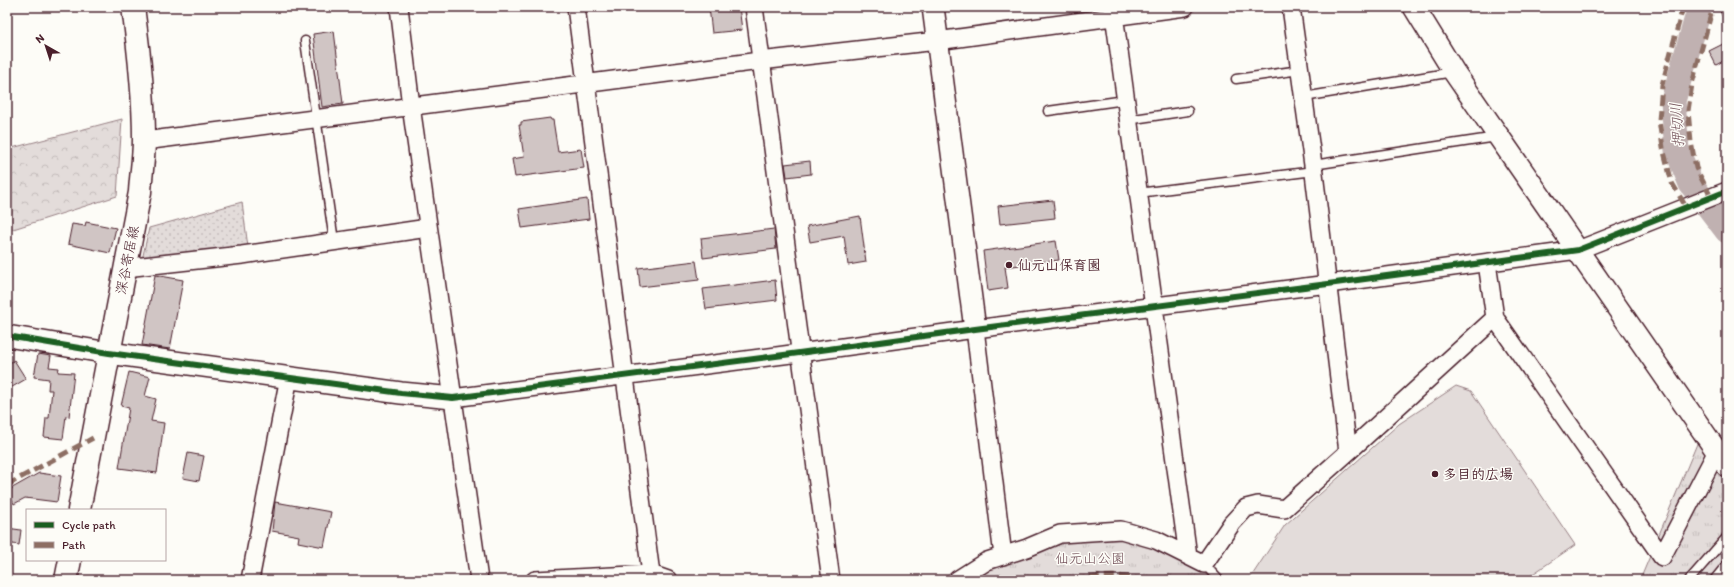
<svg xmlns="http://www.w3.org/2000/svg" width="1734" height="587" viewBox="0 0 1734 587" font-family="Itim,'Klee One',sans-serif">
<defs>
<pattern id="grass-dots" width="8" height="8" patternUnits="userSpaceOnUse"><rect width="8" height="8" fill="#e3dcda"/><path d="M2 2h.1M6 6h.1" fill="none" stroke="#c4bcbb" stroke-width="1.8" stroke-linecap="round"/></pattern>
<pattern id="forest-crowns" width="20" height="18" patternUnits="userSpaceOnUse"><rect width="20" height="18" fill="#e3dcda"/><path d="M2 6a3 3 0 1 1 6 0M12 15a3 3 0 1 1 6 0" fill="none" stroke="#c4bcbb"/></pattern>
<pattern id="park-tufts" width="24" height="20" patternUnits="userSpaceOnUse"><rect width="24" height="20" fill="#e3dcda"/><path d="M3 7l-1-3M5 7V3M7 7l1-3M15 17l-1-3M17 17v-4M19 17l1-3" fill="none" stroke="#c4bcbb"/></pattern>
</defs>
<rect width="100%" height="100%" fill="#fdfcf7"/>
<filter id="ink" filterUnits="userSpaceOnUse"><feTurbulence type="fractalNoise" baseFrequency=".025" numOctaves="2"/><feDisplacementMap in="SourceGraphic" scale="8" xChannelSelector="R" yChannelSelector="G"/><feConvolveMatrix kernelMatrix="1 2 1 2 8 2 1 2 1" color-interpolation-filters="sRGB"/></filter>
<g filter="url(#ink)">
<!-- grass -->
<path fill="url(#grass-dots)" stroke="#967e82" d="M 242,202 L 248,247 L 142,260 L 149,228 Z"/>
<!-- forest -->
<path fill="url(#forest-crowns)" stroke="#967e82" d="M 122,119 L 117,196 L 7,231 L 7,147 L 8,149 Z"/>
<!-- park -->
<path fill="url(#park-tufts)" stroke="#967e82" d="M 1699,439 L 1727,479 L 1727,580 L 1640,580 Z
M 1118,537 C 1129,540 1141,542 1152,546 C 1168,551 1202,568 1212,580 L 967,580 L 989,567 L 1051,542 Z"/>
<!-- pitch -->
<path fill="#e3dcda" stroke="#967e82" d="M 1456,386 L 1471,391 L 1575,545 L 1524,580 L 1249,580 L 1285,525 L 1399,424 Z"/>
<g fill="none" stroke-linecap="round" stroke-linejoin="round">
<!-- river -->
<path stroke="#c0b1b1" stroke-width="25" d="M 1700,7 L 1673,101 L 1677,150 L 1691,184 L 1727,231"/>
</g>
<!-- building -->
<path fill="#d0c5c4" stroke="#4a1f2b" d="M 709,7 L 739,7 L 742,30 L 712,33 Z
M 334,31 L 343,104 L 322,107 L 313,34 Z
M 1727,42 L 1727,59 L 1716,65 L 1709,51 Z
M 550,118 L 551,120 L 553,120 L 558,152 L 581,149 L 584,168 L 515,177 L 512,159 L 524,157 L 519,125 L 521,125 L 521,122 Z
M 810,161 L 811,174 L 787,177 L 785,164 Z
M 587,199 L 589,219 L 522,228 L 519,209 Z
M 1053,200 L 1055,218 L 1000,224 L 998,206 Z
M 860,216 L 866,262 L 848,265 L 844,236 L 810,242 L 807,226 Z
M 86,222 L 116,228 L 110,253 L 68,244 L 72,224 L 85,226 Z
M 774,229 L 776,249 L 703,258 L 701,238 Z
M 1056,241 L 1059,260 L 1005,267 L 1008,288 L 988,291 L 983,251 Z
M 696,261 L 699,280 L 640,287 L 638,268 Z
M 155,275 L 183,280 L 170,349 L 142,345 Z
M 775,280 L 777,300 L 706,309 L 703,289 Z
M 38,354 L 51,356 L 49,367 L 59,368 L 58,372 L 74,373 L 69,417 L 66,416 L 63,439 L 44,437 L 46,418 L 49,418 L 52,390 L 48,390 L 49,379 L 34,377 Z
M 14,360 L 26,379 L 7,390 L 7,365 Z
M 129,372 L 150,377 L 145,396 L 156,399 L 151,421 L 164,423 L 157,473 L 119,468 L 129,408 L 121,406 Z
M 188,453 L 204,456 L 199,481 L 183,478 Z
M 39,473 L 61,476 L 57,502 L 25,498 L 14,504 L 7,491 Z
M 275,502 L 331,512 L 324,547 L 298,542 L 299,536 L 272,531 Z
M 7,528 L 21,530 L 19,545 L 7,543 Z"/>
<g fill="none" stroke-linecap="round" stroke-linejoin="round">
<!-- service casing -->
<g stroke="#4a1f2b" stroke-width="11">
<path id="service" d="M 1724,7 L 1727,14
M 305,41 L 334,241
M 1236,79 L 1300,70
M 1304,97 L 1453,72
M 1048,111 L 1125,100
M 1127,120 L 1188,111
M 1313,165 L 1497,137
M 1138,193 L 1314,171
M 1204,564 L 1219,580
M 1689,580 L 1727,537
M 1714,580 L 1727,564"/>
</g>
<!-- minor casing -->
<g stroke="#4a1f2b" stroke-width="20">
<path id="minor" d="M 399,7 L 411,106 L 479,580
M 576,7 L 651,574
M 754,7 L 831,580
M 1113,7 L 1188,556
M 1291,7 L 1313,165 L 1348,452 L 1495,318 L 1487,263
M 144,141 L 760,61 L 937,41 L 1185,7
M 125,268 L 242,255 L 428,228
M 1495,318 L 1662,557 L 1717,451
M 975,329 L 1003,556
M 453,398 L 799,353 L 975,329 L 1328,284 L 1578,250 L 1727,191
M 250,580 L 289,377
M 535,580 L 651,574 L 668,580
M 957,580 L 987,561 L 1027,548 L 1060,534 L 1121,530 L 1156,540 L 1204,564 L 1232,523 L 1246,508 L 1258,505 L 1284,509 L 1348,452"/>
</g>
<!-- tertiary casing -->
<g stroke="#4a1f2b" stroke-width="24">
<path id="tertiary" d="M 933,7 L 975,329
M 1414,7 L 1454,72 L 1727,466
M 7,336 L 109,353 L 401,393 L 453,398"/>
</g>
<!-- primary casing -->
<g stroke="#4a1f2b" stroke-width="25">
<path id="primary" d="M 79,510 L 140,192 C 141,175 144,157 144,139 C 144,95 139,51 133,7
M 66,580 L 70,560"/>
</g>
<!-- service -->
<use href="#service" stroke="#fdfcf7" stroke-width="8"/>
<!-- minor -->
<use href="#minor" stroke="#fdfcf7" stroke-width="17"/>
<!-- tertiary -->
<use href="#tertiary" stroke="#fdfcf7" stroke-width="21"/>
<!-- primary -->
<use href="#primary" stroke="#fdfcf7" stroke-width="22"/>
<!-- quiet -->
<path stroke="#8d6e63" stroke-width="5" stroke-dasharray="10 5" stroke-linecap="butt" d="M 1683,7 L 1662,85 L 1659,120 L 1663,148 L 1672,183 L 1686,207
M 1711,197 L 1696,168 L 1691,142 L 1688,111 L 1692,84 L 1713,7
M 7,485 L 93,438
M 1075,580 C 1096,576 1121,574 1142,580"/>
<!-- cycleway casing -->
<g stroke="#fdfcf7" stroke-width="8">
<path id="cycleway" d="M 7,336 L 109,353 L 401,393 L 453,398 L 799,353 L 975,329 L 1328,284 L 1578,250 L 1727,191"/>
</g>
<!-- cycleway -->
<use href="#cycleway" stroke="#1b5e20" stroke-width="6"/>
</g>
</g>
<!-- markers -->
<g fill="#4a1f2b" stroke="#fdfcf7" stroke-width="1.5">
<circle cx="1009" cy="265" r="4"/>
<circle cx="1435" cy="474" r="4"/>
</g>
<g text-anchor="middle" stroke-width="3" stroke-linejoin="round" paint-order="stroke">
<!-- street labels -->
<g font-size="14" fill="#4a1f2b" stroke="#fdfcf7">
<text transform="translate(127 260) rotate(-79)" y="5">深谷寄居線</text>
</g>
<!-- poi labels -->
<g font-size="14" font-weight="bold" fill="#4a1f2b" stroke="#fdfcf7" text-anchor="start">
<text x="1017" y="270">仙元山保育園</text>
<text x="1443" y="479">多目的広場</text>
</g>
<!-- park labels -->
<g font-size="14" fill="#704e57" stroke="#fdfcf7">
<text x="1090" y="563">仙元山公園</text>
</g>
<!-- water labels -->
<g font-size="15" font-style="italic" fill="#73525a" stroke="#fdfcf7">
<text transform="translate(1677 125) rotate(-94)" y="5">押切川</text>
</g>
</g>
<!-- margin -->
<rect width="1734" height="587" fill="none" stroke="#fdfcf7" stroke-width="24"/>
<rect x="12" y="12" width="1710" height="563" fill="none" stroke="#4a1f2b" stroke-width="1.5" filter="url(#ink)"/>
<!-- legend -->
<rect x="26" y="509" width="140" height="52" fill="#fdfcf7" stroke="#b5a4a5"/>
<rect x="34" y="522" width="20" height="6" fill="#1b5e20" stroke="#b5a4a5"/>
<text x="62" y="529" font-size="12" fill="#4a1f2b">Cycle path</text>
<rect x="34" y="542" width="20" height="6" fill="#8d6e63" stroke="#b5a4a5"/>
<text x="62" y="549" font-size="12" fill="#4a1f2b">Path</text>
<!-- north arrow -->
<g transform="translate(46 46) rotate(321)" stroke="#fdfcf7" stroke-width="3" paint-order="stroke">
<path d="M0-3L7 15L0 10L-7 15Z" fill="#4a1f2b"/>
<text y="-6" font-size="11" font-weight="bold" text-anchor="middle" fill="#4a1f2b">N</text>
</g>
</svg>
